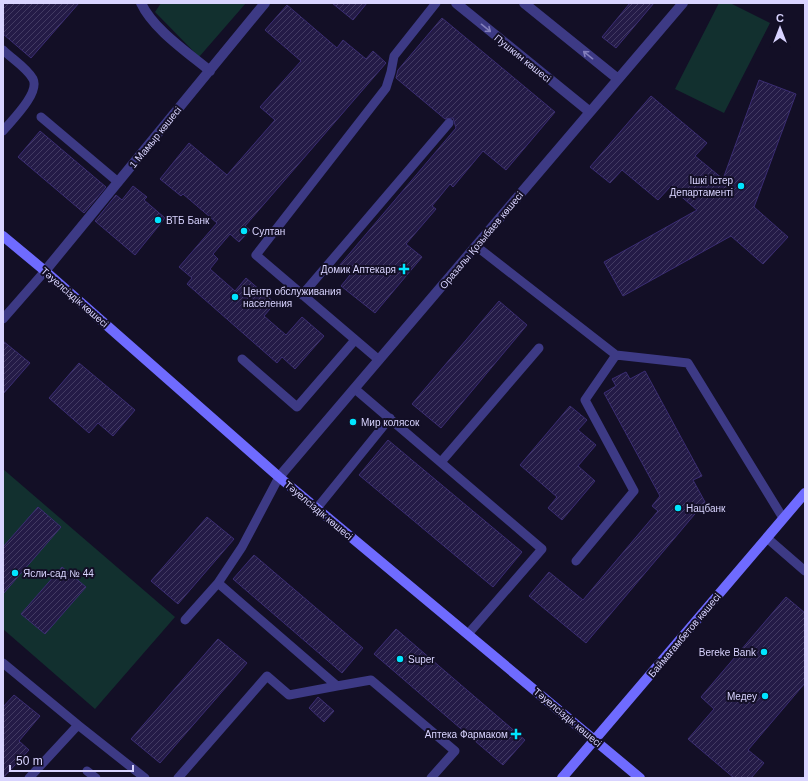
<svg xmlns="http://www.w3.org/2000/svg" width="808" height="781" viewBox="0 0 808 781" font-family="Helvetica,sans-serif">
<defs>
<pattern id="building-hatch" width="6" height="6" patternUnits="userSpaceOnUse"><rect width="6" height="6" fill="#241b47"/><path d="M-1 1l2-2M0 6l6-6M5 7l2-2" fill="none" stroke="#433b63"/></pattern>
</defs>
<rect width="100%" height="100%" fill="#130f26"/>
<!-- green -->
<path fill="#12302f" d="M 161,3 L 246,3 L 199,57 L 155,12 Z
M 719,3 L 730,3 L 770,23 L 724,113 L 675,89 Z
M 3,469 L 175,617 L 95,709 L 3,629 Z"/>
<!-- building -->
<path fill="url(#building-hatch)" stroke="#3b2d73" d="M 3,3 L 79,3 L 31,58 L 3,34 Z
M 332,3 L 367,3 L 353,20 Z
M 630,3 L 654,3 L 616,48 L 602,37 Z
M 287,5 L 337,48 L 343,40 L 366,59 L 373,51 L 386,63 L 245,226 L 250,230 L 239,242 L 230,234 L 213,254 L 218,259 L 210,269 L 235,291 L 246,278 L 275,303 L 264,316 L 286,335 L 302,317 L 324,336 L 295,369 L 282,357 L 277,363 L 187,284 L 192,278 L 179,267 L 217,223 L 183,194 L 181,196 L 160,179 L 189,143 L 227,175 L 275,120 L 260,107 L 301,61 L 265,30 Z
M 442,18 L 555,112 L 506,170 L 483,151 L 453,187 L 450,184 L 432,206 L 436,209 L 406,244 L 422,257 L 375,313 L 341,286 L 350,275 L 339,266 L 456,128 L 453,118 L 445,119 L 396,78 L 398,70 Z
M 759,80 L 796,94 L 754,207 L 788,237 L 763,264 L 731,236 L 623,296 L 604,262 L 697,210 L 670,187 L 658,200 L 622,170 L 610,183 L 590,167 L 651,96 L 707,143 L 695,156 L 723,179 Z
M 40,131 L 106,187 L 84,213 L 18,157 Z
M 133,186 L 147,197 L 144,200 L 165,218 L 135,255 L 95,221 L 116,195 L 122,200 Z
M 499,301 L 527,325 L 441,428 L 412,404 Z
M 3,341 L 30,363 L 3,394 Z
M 79,363 L 135,410 L 113,436 L 98,423 L 89,433 L 49,398 Z
M 645,371 L 702,476 L 693,480 L 705,502 L 586,643 L 529,596 L 549,572 L 583,600 L 658,511 L 652,506 L 660,496 L 604,393 L 616,386 L 612,379 L 626,372 L 630,379 Z
M 570,406 L 587,420 L 578,430 L 596,445 L 578,466 L 595,481 L 562,520 L 548,508 L 557,497 L 520,465 Z
M 388,440 L 522,552 L 493,587 L 359,475 Z
M 38,507 L 61,527 L 3,594 L 3,547 Z
M 207,517 L 234,539 L 178,604 L 151,581 Z
M 254,555 L 363,648 L 342,673 L 233,579 Z
M 62,567 L 86,587 L 45,634 L 21,614 Z
M 786,597 L 805,613 L 805,683 L 748,750 L 764,763 L 751,778 L 734,778 L 688,739 L 714,709 L 701,697 Z
M 396,629 L 525,740 L 503,765 L 374,654 Z
M 218,639 L 247,663 L 160,763 L 131,739 Z
M 14,695 L 40,716 L 19,741 L 29,750 L 3,778 L 3,707 Z
M 318,697 L 334,711 L 324,722 L 309,708 Z"/>
<g fill="none" stroke-linecap="round" stroke-linejoin="round">
<!-- service -->
<path stroke="#3d3a85" stroke-width="9" d="M 3,50 C 12,59 27,68 33,79 C 40,93 12,120 3,131
M 41,117 L 118,182
M 476,246 L 616,355 L 688,363 L 783,518
M 302,295 L 449,123
M 3,319 L 45,271
M 242,359 L 297,407 L 355,340
M 379,360 L 256,255 L 386,88 L 391,72 L 394,56 L 436,3
M 355,389 L 542,549 L 468,634
M 441,462 L 539,348
M 317,508 L 390,418
M 767,538 L 805,571
M 576,561 L 634,491 L 585,400 L 616,355
M 218,583 L 337,686 L 371,680 L 455,751 L 431,778
M 185,620 L 218,583 L 242,547 L 279,477
M 3,663 L 78,725 L 29,778
M 78,725 L 145,778
M 87,771 L 96,778
M 178,778 L 267,676 L 289,695 L 337,686"/>
<!-- minor -->
<path stroke="#3d3a85" stroke-width="10" d="M 141,3 C 153,29 187,52 210,71
M 456,3 L 590,112
M 524,3 L 618,79
M 45,271 L 265,3
M 279,477 L 683,3"/>
<!-- secondary -->
<path stroke="#6f6bff" stroke-width="10" d="M 3,236 L 45,271 L 279,477 L 640,778
M 562,778 L 805,493"/>
</g>
<!-- one-way arrows -->
<defs><path id="oneway-shaft" d="M-6 0H5M1.5-3L5.5 0L1.5 3" fill="none" stroke-width="1.6" stroke-linecap="round" stroke-linejoin="round"/></defs>
<g stroke="#837fbc">
<use href="#oneway-shaft" transform="translate(486 28) rotate(39)"/>
<use href="#oneway-shaft" transform="translate(588 55) rotate(-141)"/>
</g>
<!-- markers -->
<g fill="#00e5ff" stroke="#130f26" stroke-width="1.5">
<circle cx="741" cy="186" r="4"/>
<circle cx="158" cy="220" r="4"/>
<circle cx="244" cy="231" r="4"/>
<path d="M402 263h4v4h4v4h-4v4h-4v-4h-4v-4h4z"/>
<circle cx="235" cy="297" r="4"/>
<circle cx="353" cy="422" r="4"/>
<circle cx="678" cy="508" r="4"/>
<circle cx="15" cy="573" r="4"/>
<circle cx="764" cy="652" r="4"/>
<circle cx="400" cy="659" r="4"/>
<circle cx="765" cy="696" r="4"/>
<path d="M514 728h4v4h4v4h-4v4h-4v-4h-4v-4h4z"/>
</g>
<g text-anchor="middle" stroke-width="4" stroke-linejoin="round" paint-order="stroke">
<!-- street labels -->
<g font-size="10" fill="#d9d4ff" stroke="#130f26">
<text transform="translate(523 58) rotate(39)" y="4">Пушкин көшесі</text>
<text transform="translate(155 137) rotate(-51)" y="4">1 Мамыр көшесі</text>
<text transform="translate(481 240) rotate(-50)" y="4">Оразалы Қозыбаев көшесі</text>
<text transform="translate(75 297) rotate(41)" y="4">Тәуелсіздік көшесі</text>
<text transform="translate(319 510) rotate(40)" y="4">Тәуелсіздік көшесі</text>
<text transform="translate(684 635) rotate(-50)" y="4">Баймағамбетов көшесі</text>
<text transform="translate(568 717) rotate(40)" y="4">Тәуелсіздік көшесі</text>
</g>
<!-- poi labels -->
<g font-size="10" fill="#d9d4ff" stroke="#130f26" text-anchor="start">
<text x="733" y="184" text-anchor="end">Ішкі Істер<tspan x="733" dy="12">Департаменті</tspan></text>
<text x="166" y="224">ВТБ Банк</text>
<text x="252" y="235">Султан</text>
<text x="396" y="273" text-anchor="end">Домик Аптекаря</text>
<text x="243" y="295">Центр обслуживания<tspan x="243" dy="12">населения</tspan></text>
<text x="361" y="426">Мир колясок</text>
<text x="686" y="512">Нацбанк</text>
<text x="23" y="577">Ясли-сад № 44</text>
<text x="756" y="656" text-anchor="end">Bereke Bank</text>
<text x="408" y="663">Super</text>
<text x="757" y="700" text-anchor="end">Медеу</text>
<text x="508" y="738" text-anchor="end">Аптека Фармаком</text>
</g>
</g>
<!-- border -->
<rect width="808" height="781" fill="none" stroke="#d9d4ff" stroke-width="8"/>
<!-- north arrow -->
<g transform="translate(780 28)" stroke="#130f26" stroke-width="3" paint-order="stroke">
<path d="M0-3L7 15L0 10L-7 15Z" fill="#d9d4ff"/>
<text y="-6" font-size="11" font-weight="bold" text-anchor="middle" fill="#d9d4ff">С</text>
</g>
<!-- scale -->
<path d="M10 765v6h123v-6" fill="none" stroke="#d9d4ff" stroke-width="2"/>
<text x="16" y="765" font-size="12" fill="#d9d4ff" stroke="#130f26" stroke-width="3" paint-order="stroke">50 m</text>
</svg>
